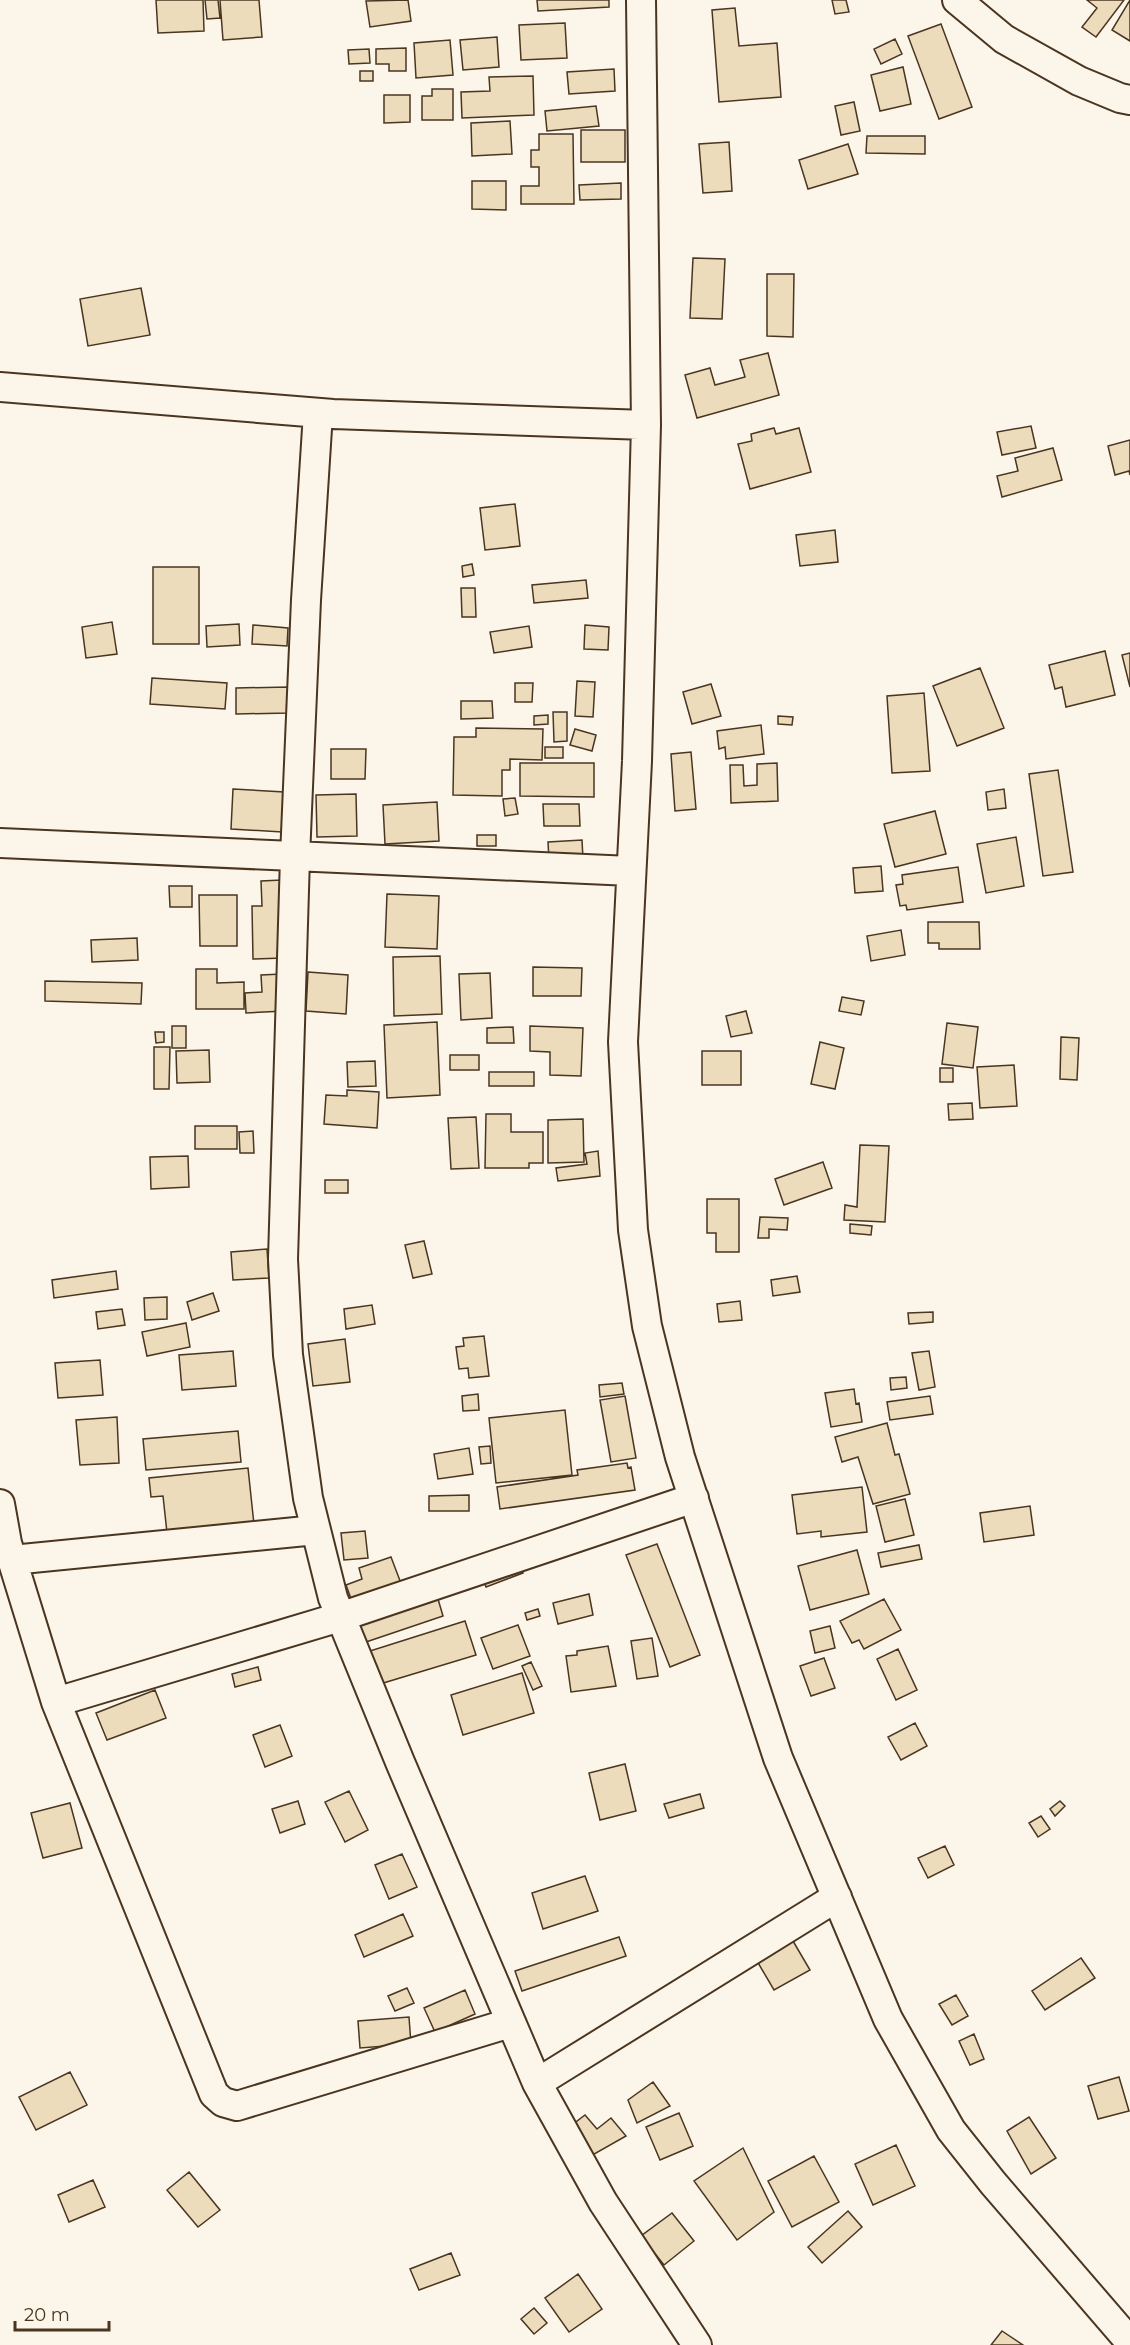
<svg xmlns="http://www.w3.org/2000/svg" width="1130" height="2345" viewBox="0 0 1130 2345" font-family="Montserrat,sans-serif">
<rect width="100%" height="100%" fill="#fbf6e9"/>
<!-- building -->
<path fill="#ecdcbc" stroke="#4a3520" stroke-width="1.5" d="M 156,0 L 203,0 L 204,31 L 158,33 Z
M 205,0 L 218,0 L 220,18 L 207,19 Z
M 220,0 L 259,0 L 262,37 L 223,40 Z
M 408,0 L 411,21 L 370,27 L 366,1 Z
M 537,0 L 609,0 L 609,7 L 538,11 Z
M 832,0 L 846,0 L 849,12 L 835,14 Z
M 1087,0 L 1124,0 L 1096,37 L 1082,27 L 1097,8 Z
M 1130,0 L 1130,41 L 1112,30 Z
M 735,8 L 739,46 L 777,43 L 781,97 L 719,102 L 712,10 Z
M 565,23 L 567,58 L 521,60 L 519,25 Z
M 941,24 L 972,107 L 939,119 L 908,36 Z
M 497,37 L 499,67 L 463,70 L 460,40 Z
M 895,39 L 902,54 L 881,64 L 874,49 Z
M 450,40 L 453,75 L 416,78 L 414,43 Z
M 406,48 L 406,71 L 389,71 L 389,64 L 376,64 L 376,49 Z
M 369,49 L 370,63 L 349,64 L 348,50 Z
M 903,67 L 911,104 L 880,111 L 871,75 Z
M 614,69 L 615,91 L 569,94 L 567,72 Z
M 360,71 L 373,71 L 373,81 L 360,81 Z
M 533,76 L 534,115 L 462,118 L 461,92 L 490,91 L 489,77 Z
M 432,89 L 453,89 L 453,120 L 422,120 L 422,96 L 432,96 Z
M 384,95 L 410,95 L 410,122 L 384,123 Z
M 854,102 L 860,131 L 841,135 L 835,106 Z
M 596,106 L 599,126 L 547,131 L 545,111 Z
M 510,121 L 512,154 L 472,156 L 471,123 Z
M 581,130 L 625,130 L 625,162 L 581,162 Z
M 539,134 L 573,134 L 574,204 L 521,204 L 521,186 L 539,186 L 539,167 L 531,167 L 531,150 L 539,150 Z
M 867,136 L 925,136 L 925,154 L 866,153 Z
M 729,142 L 732,191 L 703,193 L 699,144 Z
M 848,144 L 858,174 L 808,189 L 799,160 Z
M 472,181 L 506,181 L 506,210 L 472,209 Z
M 621,183 L 621,199 L 580,200 L 579,185 Z
M 693,258 L 725,259 L 722,319 L 690,318 Z
M 767,274 L 794,274 L 793,337 L 767,336 Z
M 141,288 L 150,335 L 88,346 L 80,299 Z
M 768,353 L 779,395 L 697,418 L 685,375 L 710,368 L 715,385 L 745,377 L 740,360 Z
M 1031,426 L 1036,448 L 1002,455 L 997,432 Z
M 774,428 L 776,434 L 799,428 L 811,472 L 750,489 L 738,444 L 752,441 L 751,434 Z
M 1130,440 L 1130,475 L 1129,471 L 1115,475 L 1108,446 Z
M 1053,448 L 1062,480 L 1002,497 L 997,476 L 1018,471 L 1015,458 Z
M 515,504 L 520,546 L 485,550 L 480,508 Z
M 835,530 L 838,562 L 800,566 L 796,535 Z
M 472,564 L 474,575 L 463,577 L 462,566 Z
M 153,567 L 199,567 L 199,644 L 153,644 Z
M 586,580 L 588,598 L 534,603 L 532,585 Z
M 461,588 L 475,588 L 476,617 L 462,617 Z
M 112,622 L 117,654 L 86,658 L 82,627 Z
M 239,624 L 240,645 L 207,647 L 206,626 Z
M 253,625 L 288,628 L 287,646 L 252,644 Z
M 585,625 L 609,627 L 608,650 L 584,649 Z
M 529,626 L 532,647 L 494,653 L 490,632 Z
M 1105,651 L 1115,695 L 1066,707 L 1062,687 L 1055,689 L 1049,665 Z
M 1130,653 L 1130,687 L 1122,655 Z
M 980,668 L 1004,728 L 957,746 L 933,686 Z
M 152,678 L 227,683 L 225,709 L 150,704 Z
M 577,681 L 595,682 L 593,717 L 575,716 Z
M 515,683 L 533,683 L 532,702 L 515,702 Z
M 711,684 L 721,716 L 692,724 L 683,692 Z
M 289,687 L 289,713 L 236,714 L 236,688 Z
M 924,693 L 930,771 L 892,773 L 887,696 Z
M 461,701 L 492,701 L 493,718 L 461,719 Z
M 553,712 L 567,712 L 567,741 L 554,742 Z
M 548,715 L 548,724 L 534,725 L 534,716 Z
M 778,716 L 793,717 L 792,725 L 778,724 Z
M 761,725 L 764,754 L 726,759 L 725,747 L 719,749 L 717,731 Z
M 476,728 L 543,729 L 542,760 L 510,759 L 510,770 L 502,770 L 502,796 L 453,795 L 454,737 L 476,737 Z
M 575,729 L 596,735 L 592,751 L 570,745 Z
M 545,747 L 563,747 L 563,758 L 545,758 Z
M 331,749 L 366,749 L 365,779 L 331,779 Z
M 691,752 L 696,809 L 675,811 L 671,754 Z
M 520,763 L 594,763 L 594,797 L 520,796 Z
M 777,763 L 778,801 L 731,803 L 730,765 L 743,765 L 744,786 L 757,785 L 757,764 Z
M 1058,770 L 1073,872 L 1043,876 L 1029,774 Z
M 233,789 L 284,792 L 282,832 L 231,829 Z
M 1004,789 L 1006,808 L 988,810 L 986,792 Z
M 356,794 L 357,836 L 317,837 L 316,795 Z
M 515,798 L 518,814 L 505,816 L 503,799 Z
M 437,802 L 439,841 L 385,844 L 383,805 Z
M 543,804 L 579,804 L 580,826 L 544,826 Z
M 935,811 L 946,854 L 895,867 L 884,824 Z
M 477,835 L 496,835 L 496,846 L 477,846 Z
M 1016,837 L 1024,886 L 986,893 L 977,844 Z
M 582,840 L 583,859 L 549,860 L 548,842 Z
M 881,866 L 883,891 L 855,893 L 853,868 Z
M 958,867 L 963,902 L 907,910 L 906,905 L 900,906 L 896,885 L 903,884 L 902,875 Z
M 282,880 L 283,958 L 253,959 L 252,906 L 262,906 L 261,881 Z
M 169,886 L 192,886 L 192,907 L 170,907 Z
M 387,894 L 439,896 L 437,949 L 385,947 Z
M 199,895 L 237,895 L 237,946 L 200,946 Z
M 928,922 L 979,922 L 980,949 L 939,949 L 939,943 L 928,943 Z
M 901,930 L 905,955 L 871,961 L 867,936 Z
M 137,938 L 138,960 L 92,962 L 91,940 Z
M 440,956 L 442,1014 L 394,1016 L 393,957 Z
M 533,967 L 582,968 L 581,996 L 533,996 Z
M 196,969 L 217,969 L 217,983 L 244,982 L 244,1009 L 196,1009 Z
M 308,972 L 348,975 L 346,1014 L 306,1011 Z
M 490,973 L 492,1018 L 461,1020 L 459,974 Z
M 282,974 L 284,1011 L 246,1013 L 245,993 L 262,992 L 261,975 Z
M 45,981 L 142,983 L 141,1004 L 45,1001 Z
M 842,997 L 864,1001 L 861,1015 L 839,1011 Z
M 746,1011 L 752,1033 L 731,1037 L 726,1016 Z
M 437,1022 L 440,1095 L 387,1098 L 384,1025 Z
M 947,1023 L 978,1027 L 973,1068 L 942,1064 Z
M 172,1026 L 186,1026 L 186,1048 L 172,1048 Z
M 530,1026 L 583,1028 L 581,1076 L 550,1075 L 550,1052 L 530,1051 Z
M 513,1027 L 514,1043 L 487,1043 L 487,1028 Z
M 155,1032 L 164,1032 L 164,1042 L 156,1043 Z
M 1061,1037 L 1079,1038 L 1077,1080 L 1060,1079 Z
M 820,1042 L 844,1048 L 835,1089 L 811,1084 Z
M 154,1047 L 170,1047 L 169,1089 L 154,1089 Z
M 209,1050 L 210,1082 L 177,1083 L 176,1051 Z
M 702,1051 L 741,1051 L 741,1085 L 702,1085 Z
M 450,1055 L 479,1055 L 479,1070 L 450,1070 Z
M 375,1061 L 376,1086 L 348,1087 L 347,1062 Z
M 1014,1065 L 1017,1106 L 980,1108 L 977,1067 Z
M 940,1068 L 953,1068 L 953,1082 L 940,1082 Z
M 489,1072 L 534,1072 L 534,1086 L 489,1086 Z
M 347,1090 L 379,1092 L 377,1128 L 324,1124 L 326,1095 L 347,1096 Z
M 972,1103 L 973,1119 L 949,1120 L 948,1104 Z
M 486,1114 L 511,1114 L 511,1132 L 543,1132 L 543,1163 L 529,1163 L 529,1168 L 485,1168 Z
M 476,1117 L 479,1168 L 451,1169 L 448,1118 Z
M 583,1119 L 584,1162 L 548,1163 L 548,1120 Z
M 195,1126 L 237,1126 L 237,1149 L 195,1149 Z
M 253,1131 L 254,1153 L 240,1153 L 239,1132 Z
M 860,1145 L 889,1146 L 885,1222 L 844,1220 L 845,1205 L 857,1207 Z
M 598,1151 L 600,1176 L 558,1181 L 556,1168 L 587,1164 L 585,1153 Z
M 188,1156 L 189,1187 L 151,1189 L 150,1157 Z
M 823,1162 L 832,1188 L 784,1205 L 775,1179 Z
M 325,1180 L 348,1180 L 348,1193 L 325,1193 Z
M 707,1199 L 739,1199 L 739,1252 L 716,1252 L 716,1233 L 707,1233 Z
M 760,1217 L 788,1218 L 787,1230 L 769,1229 L 769,1238 L 758,1238 Z
M 850,1224 L 872,1226 L 871,1235 L 850,1233 Z
M 424,1241 L 432,1274 L 413,1278 L 405,1245 Z
M 267,1249 L 269,1278 L 233,1280 L 231,1252 Z
M 116,1271 L 118,1289 L 54,1298 L 52,1280 Z
M 797,1276 L 800,1292 L 773,1296 L 771,1280 Z
M 213,1293 L 219,1311 L 192,1320 L 187,1302 Z
M 167,1297 L 167,1319 L 145,1320 L 144,1298 Z
M 740,1301 L 742,1320 L 719,1322 L 717,1304 Z
M 372,1305 L 375,1324 L 346,1329 L 344,1309 Z
M 122,1309 L 125,1325 L 98,1329 L 96,1312 Z
M 933,1312 L 933,1322 L 909,1324 L 908,1313 Z
M 186,1323 L 190,1347 L 147,1356 L 142,1332 Z
M 484,1336 L 489,1376 L 469,1378 L 468,1368 L 459,1369 L 456,1347 L 464,1346 L 463,1338 Z
M 345,1339 L 350,1382 L 313,1386 L 308,1344 Z
M 233,1351 L 236,1386 L 182,1390 L 179,1355 Z
M 929,1351 L 935,1387 L 919,1390 L 912,1353 Z
M 100,1360 L 103,1395 L 58,1398 L 55,1363 Z
M 906,1377 L 907,1388 L 891,1390 L 890,1378 Z
M 622,1383 L 624,1394 L 600,1397 L 599,1385 Z
M 854,1389 L 856,1404 L 859,1403 L 862,1422 L 831,1427 L 825,1393 Z
M 478,1394 L 479,1410 L 463,1411 L 462,1396 Z
M 625,1396 L 636,1458 L 611,1462 L 600,1400 Z
M 930,1396 L 933,1414 L 890,1420 L 887,1402 Z
M 565,1410 L 572,1475 L 496,1483 L 489,1418 Z
M 117,1417 L 119,1463 L 80,1465 L 76,1420 Z
M 887,1423 L 895,1455 L 899,1454 L 910,1494 L 873,1504 L 858,1457 L 842,1462 L 835,1437 Z
M 238,1431 L 241,1462 L 146,1470 L 143,1439 Z
M 490,1446 L 491,1463 L 481,1464 L 479,1447 Z
M 469,1448 L 473,1474 L 438,1479 L 434,1454 Z
M 627,1463 L 628,1468 L 631,1467 L 635,1490 L 500,1509 L 497,1487 L 578,1475 L 577,1470 Z
M 248,1468 L 255,1534 L 168,1542 L 163,1496 L 151,1497 L 149,1478 Z
M 862,1487 L 867,1532 L 821,1537 L 821,1531 L 797,1534 L 792,1495 Z
M 469,1495 L 469,1511 L 429,1511 L 429,1496 Z
M 905,1499 L 914,1535 L 885,1542 L 876,1506 Z
M 1030,1506 L 1034,1535 L 984,1542 L 980,1513 Z
M 365,1531 L 368,1558 L 344,1560 L 341,1533 Z
M 657,1544 L 700,1655 L 670,1667 L 626,1555 Z
M 919,1545 L 922,1559 L 881,1567 L 878,1553 Z
M 857,1550 L 869,1594 L 810,1610 L 798,1566 Z
M 391,1557 L 402,1586 L 353,1604 L 346,1585 L 362,1579 L 359,1568 Z
M 519,1562 L 523,1573 L 486,1587 L 482,1576 Z
M 589,1594 L 593,1615 L 558,1624 L 553,1603 Z
M 438,1599 L 443,1616 L 366,1642 L 360,1625 Z
M 884,1599 L 901,1630 L 864,1649 L 859,1640 L 852,1643 L 840,1621 Z
M 538,1609 L 540,1616 L 527,1620 L 525,1613 Z
M 465,1621 L 476,1655 L 380,1684 L 370,1651 Z
M 518,1625 L 530,1656 L 493,1669 L 481,1638 Z
M 830,1626 L 835,1648 L 815,1653 L 810,1631 Z
M 652,1638 L 658,1676 L 637,1679 L 631,1641 Z
M 608,1646 L 616,1686 L 571,1692 L 566,1656 L 577,1655 L 577,1651 Z
M 898,1649 L 917,1690 L 896,1700 L 877,1659 Z
M 824,1658 L 835,1688 L 811,1696 L 800,1666 Z
M 531,1662 L 542,1686 L 533,1690 L 522,1666 Z
M 258,1667 L 261,1680 L 235,1687 L 232,1674 Z
M 522,1673 L 534,1713 L 463,1735 L 451,1695 Z
M 155,1690 L 166,1718 L 107,1740 L 96,1713 Z
M 915,1723 L 927,1746 L 901,1760 L 888,1737 Z
M 280,1725 L 292,1756 L 265,1767 L 253,1735 Z
M 625,1764 L 636,1811 L 600,1820 L 589,1773 Z
M 349,1791 L 368,1830 L 345,1842 L 325,1802 Z
M 700,1794 L 704,1808 L 669,1818 L 664,1804 Z
M 298,1801 L 305,1824 L 280,1833 L 272,1809 Z
M 1060,1801 L 1065,1806 L 1055,1816 L 1050,1809 Z
M 70,1803 L 82,1848 L 43,1858 L 31,1813 Z
M 1041,1816 L 1050,1829 L 1038,1837 L 1029,1823 Z
M 945,1846 L 954,1865 L 928,1878 L 918,1858 Z
M 402,1854 L 417,1887 L 389,1899 L 375,1865 Z
M 585,1876 L 598,1911 L 543,1929 L 532,1893 Z
M 403,1914 L 413,1936 L 364,1957 L 355,1935 Z
M 619,1937 L 626,1956 L 522,1991 L 515,1971 Z
M 793,1941 L 810,1970 L 774,1990 L 757,1961 Z
M 1081,1958 L 1095,1978 L 1045,2010 L 1032,1991 Z
M 407,1988 L 414,2003 L 395,2011 L 388,1996 Z
M 465,1990 L 475,2014 L 435,2032 L 424,2008 Z
M 956,1995 L 968,2016 L 952,2025 L 939,2004 Z
M 409,2017 L 411,2044 L 360,2048 L 358,2021 Z
M 974,2034 L 984,2059 L 970,2065 L 959,2041 Z
M 70,2072 L 87,2105 L 36,2130 L 19,2097 Z
M 1119,2077 L 1129,2111 L 1098,2119 L 1088,2086 Z
M 653,2082 L 670,2106 L 637,2123 L 628,2100 Z
M 679,2113 L 693,2146 L 660,2160 L 646,2127 Z
M 585,2115 L 597,2129 L 611,2118 L 626,2136 L 589,2157 L 572,2125 Z
M 1029,2117 L 1056,2158 L 1031,2174 L 1007,2131 Z
M 896,2145 L 915,2186 L 873,2205 L 855,2164 Z
M 743,2148 L 774,2212 L 737,2240 L 694,2181 Z
M 814,2156 L 839,2202 L 792,2227 L 768,2181 Z
M 189,2172 L 220,2210 L 198,2227 L 167,2190 Z
M 93,2180 L 105,2207 L 69,2222 L 58,2195 Z
M 848,2211 L 862,2227 L 822,2263 L 808,2247 Z
M 672,2213 L 694,2241 L 664,2265 L 641,2236 Z
M 451,2253 L 460,2275 L 419,2290 L 410,2269 Z
M 578,2274 L 602,2309 L 569,2332 L 545,2298 Z
M 534,2308 L 547,2323 L 534,2334 L 521,2319 Z
M 1002,2331 L 1023,2345 L 991,2345 Z"/>
<g fill="none" stroke-linecap="round" stroke-linejoin="round">
<!-- minor casing -->
<g stroke="#4a3520" stroke-width="32">
<path id="minor" d="M 641,0 L 646,425 L 637,761 L 623,1042 L 633,1230 L 647,1326 L 680,1457 L 778,1758 L 888,2019 L 951,2130 L 993,2183 L 1130,2342
M 957,0 L 1004,39 L 1079,81 L 1120,98 L 1130,100
M 0,387 L 333,414 L 646,425
M 318,413 L 306,600 L 295,857 L 283,1259 L 288,1355 L 308,1498 L 333,1598 L 400,1762 L 537,2083 L 603,2202 L 697,2345
M 0,843 L 631,871
M 0,1504 L 7,1543 L 56,1702 L 214,2094 L 223,2102 L 237,2106 L 510,2023
M 12,1560 L 316,1530
M 56,1702 L 340,1617 L 694,1498
M 537,2083 L 837,1897"/>
</g>
<!-- minor -->
<use href="#minor" stroke="#fbf6e9" stroke-width="28"/>
</g>
<!-- scale -->
<path d="M15 2321v9h94v-9" fill="none" stroke="#4a3520" stroke-width="3"/>
<text x="24" y="2321" font-size="18" fill="#4a3520" stroke="#fbf6e9" stroke-width="4.5" paint-order="stroke">20 m</text>
</svg>
